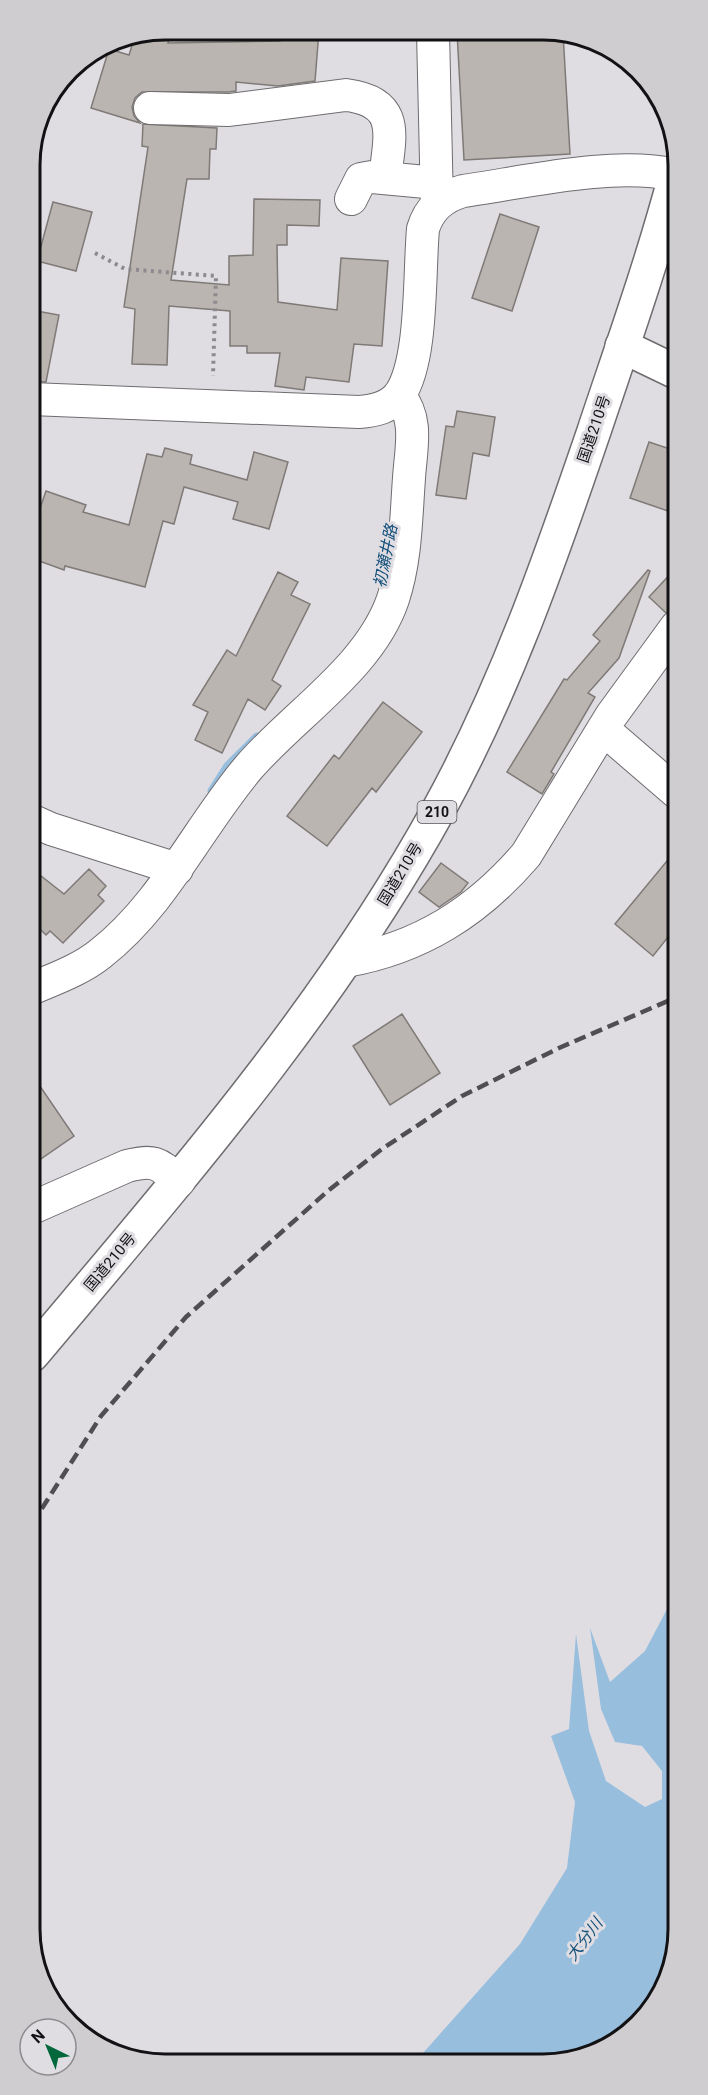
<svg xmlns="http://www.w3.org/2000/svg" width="708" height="2095" viewBox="0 0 708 2095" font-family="Roboto,'Noto Sans JP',sans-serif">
<rect width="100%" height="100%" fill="#e0dde2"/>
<!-- water -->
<path fill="#98bede" d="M 677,1590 L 678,1938 L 650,2004 L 628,2028 L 568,2062 L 415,2062 L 520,1944 L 567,1868 L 575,1802 L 551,1736 L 569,1729 L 576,1634 L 589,1731 L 606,1781 L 645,1807 L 662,1799 L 662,1771 L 642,1746 L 615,1742 L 601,1709 L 590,1628 L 610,1682 L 645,1651 Z"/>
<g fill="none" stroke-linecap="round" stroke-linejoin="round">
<!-- stream -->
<path stroke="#98bede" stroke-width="9" d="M 212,791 L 228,766 L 257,737"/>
</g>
<!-- building -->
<path fill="#bab5b1" stroke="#7f7a77" stroke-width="1.5" d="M 166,30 L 172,30 L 168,43 L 280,41 L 282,31 L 319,31 L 315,81 L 278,86 L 236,82 L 236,91 L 228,92 L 142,92 L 135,98 L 132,107 L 134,116 L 140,123 L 91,108 L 109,49 L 129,55 L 135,36 Z
M 457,32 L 563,33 L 570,154 L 464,160 Z
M 143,124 L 217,128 L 216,149 L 210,149 L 209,179 L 187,179 L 171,280 L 229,285 L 229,256 L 253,255 L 254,199 L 320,200 L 319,226 L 287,225 L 287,245 L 277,245 L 278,302 L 337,310 L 341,258 L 388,261 L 382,346 L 354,344 L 349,382 L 306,377 L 304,390 L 275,386 L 280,353 L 247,353 L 247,346 L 230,346 L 230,311 L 169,306 L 167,365 L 132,364 L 135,309 L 124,307 L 148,147 L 142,146 Z
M 53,202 L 92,212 L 76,271 L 37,261 Z
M 500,214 L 539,227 L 512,311 L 472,298 Z
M 31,310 L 59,315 L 46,382 L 31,381 Z
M 457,411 L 495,417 L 489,456 L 473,453 L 466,499 L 436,495 L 446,426 L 454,427 Z
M 649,442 L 676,451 L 676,499 L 671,512 L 630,498 Z
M 165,448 L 192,455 L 190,464 L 247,480 L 254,452 L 288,462 L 269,529 L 233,519 L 238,502 L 184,487 L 174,524 L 163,521 L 145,587 L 65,566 L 64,570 L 31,558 L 31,511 L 38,514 L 46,491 L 86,505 L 83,512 L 129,525 L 147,454 L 162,457 Z
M 676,568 L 676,609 L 666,613 L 649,597 Z
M 648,570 L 650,571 L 619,658 L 588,693 L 595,697 L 551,772 L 554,774 L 542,794 L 507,772 L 564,679 L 567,680 L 600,641 L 593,635 Z
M 278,572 L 298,582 L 291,595 L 310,604 L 272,680 L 281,686 L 265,710 L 248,699 L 222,753 L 195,740 L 208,712 L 193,705 L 227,650 L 236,656 Z
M 383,702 L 422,732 L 376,792 L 372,788 L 327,846 L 287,816 L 334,755 L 339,759 Z
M 676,850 L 676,927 L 653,956 L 615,924 Z
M 441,863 L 468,883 L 461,892 L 439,907 L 419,892 Z
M 31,868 L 64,894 L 89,869 L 106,886 L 98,895 L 104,901 L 63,943 L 50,931 L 46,935 L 31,920 Z
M 402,1014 L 440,1073 L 390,1105 L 353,1046 Z
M 31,1073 L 74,1136 L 32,1165 L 32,1125 Z"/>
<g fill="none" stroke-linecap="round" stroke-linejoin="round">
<!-- street casing -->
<g stroke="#6f6c70" stroke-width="34">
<path id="street" d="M 433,32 L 437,204
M 150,108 L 229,110 L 346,95 C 401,102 390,135 385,178
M 351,199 L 361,179 L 372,177 L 437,183
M 31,399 L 359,412 C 374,411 390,408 400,394 C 423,360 419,272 423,229 C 429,209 442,197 463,191 C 526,182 614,161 675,175
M 603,729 L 676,792
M 31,820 L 51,829 L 177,869
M 346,961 C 420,948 477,912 526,855 L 611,716 L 676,627
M 31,989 C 54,979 80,970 100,954 C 164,904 198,827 249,767 C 295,714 370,667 393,599 C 406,560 406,518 409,478 C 411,447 419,420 399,395
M 32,1208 L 127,1166 C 155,1159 158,1163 179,1181"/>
</g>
<!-- secondary casing -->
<g stroke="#6f6c70" stroke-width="36">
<path id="secondary" d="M 622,346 L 676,372"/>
</g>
<!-- highway casing -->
<g stroke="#6f6c70" stroke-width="36">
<path id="highway" d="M 32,1355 C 178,1181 329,1009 439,809 C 505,689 550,560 594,431 C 622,347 652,263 675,177"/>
</g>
<!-- path -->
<path stroke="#8c8a8e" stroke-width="4" stroke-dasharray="3 4.5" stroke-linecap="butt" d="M 95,253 L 125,269 L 216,276 L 213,376"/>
<!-- street -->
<use href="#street" stroke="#fff" stroke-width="32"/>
<!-- secondary -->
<use href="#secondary" stroke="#fff" stroke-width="33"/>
<!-- highway -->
<use href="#highway" stroke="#fff" stroke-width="33"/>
<!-- rail -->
<path stroke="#4f4e50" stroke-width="4.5" stroke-dasharray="12 6" stroke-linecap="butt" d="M 32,1524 L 101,1416 L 186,1317 L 329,1190 L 382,1149 L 462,1096 L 559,1048 L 677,997"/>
</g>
<g text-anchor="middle" stroke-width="6" stroke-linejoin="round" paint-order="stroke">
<!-- shield labels -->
<rect fill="#e0dde2" stroke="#504e51" stroke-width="1.5" x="417.5" y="801" width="39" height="22" rx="4.5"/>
<g font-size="14" font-weight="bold" fill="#121113">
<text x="437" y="817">210</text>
</g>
<!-- street labels -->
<g font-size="15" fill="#121113" stroke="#e0dde2">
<text transform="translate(594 429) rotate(-71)" y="5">国道210号</text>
<text transform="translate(400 874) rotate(-59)" y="5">国道210号</text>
<text transform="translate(110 1262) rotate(-50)" y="5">国道210号</text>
</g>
<!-- water labels -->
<g font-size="16" font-style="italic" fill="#13507a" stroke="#e0dde2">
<text transform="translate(385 556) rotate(-79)" y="6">初瀬井路</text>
<text transform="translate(584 1939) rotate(-53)" y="6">大分川</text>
</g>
</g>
<!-- crop -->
<path d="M0 0H708V2095H0ZM165 40H543A125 125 0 0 1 668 165V1929A125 125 0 0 1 543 2054H165A125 125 0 0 1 40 1929V165A125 125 0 0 1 165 40Z" fill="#d0cdd1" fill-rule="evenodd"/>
<path fill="none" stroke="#121113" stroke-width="3" d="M165 40H543A125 125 0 0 1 668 165V1929A125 125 0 0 1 543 2054H165A125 125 0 0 1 40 1929V165A125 125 0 0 1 165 40Z"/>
<!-- north arrow -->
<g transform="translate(48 2047) rotate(317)"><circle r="28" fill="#e0dde2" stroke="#8e8b8f" stroke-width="1.5"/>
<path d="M0-4.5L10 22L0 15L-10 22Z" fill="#04683c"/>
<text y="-9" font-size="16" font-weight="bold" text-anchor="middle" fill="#121113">N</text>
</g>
</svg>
